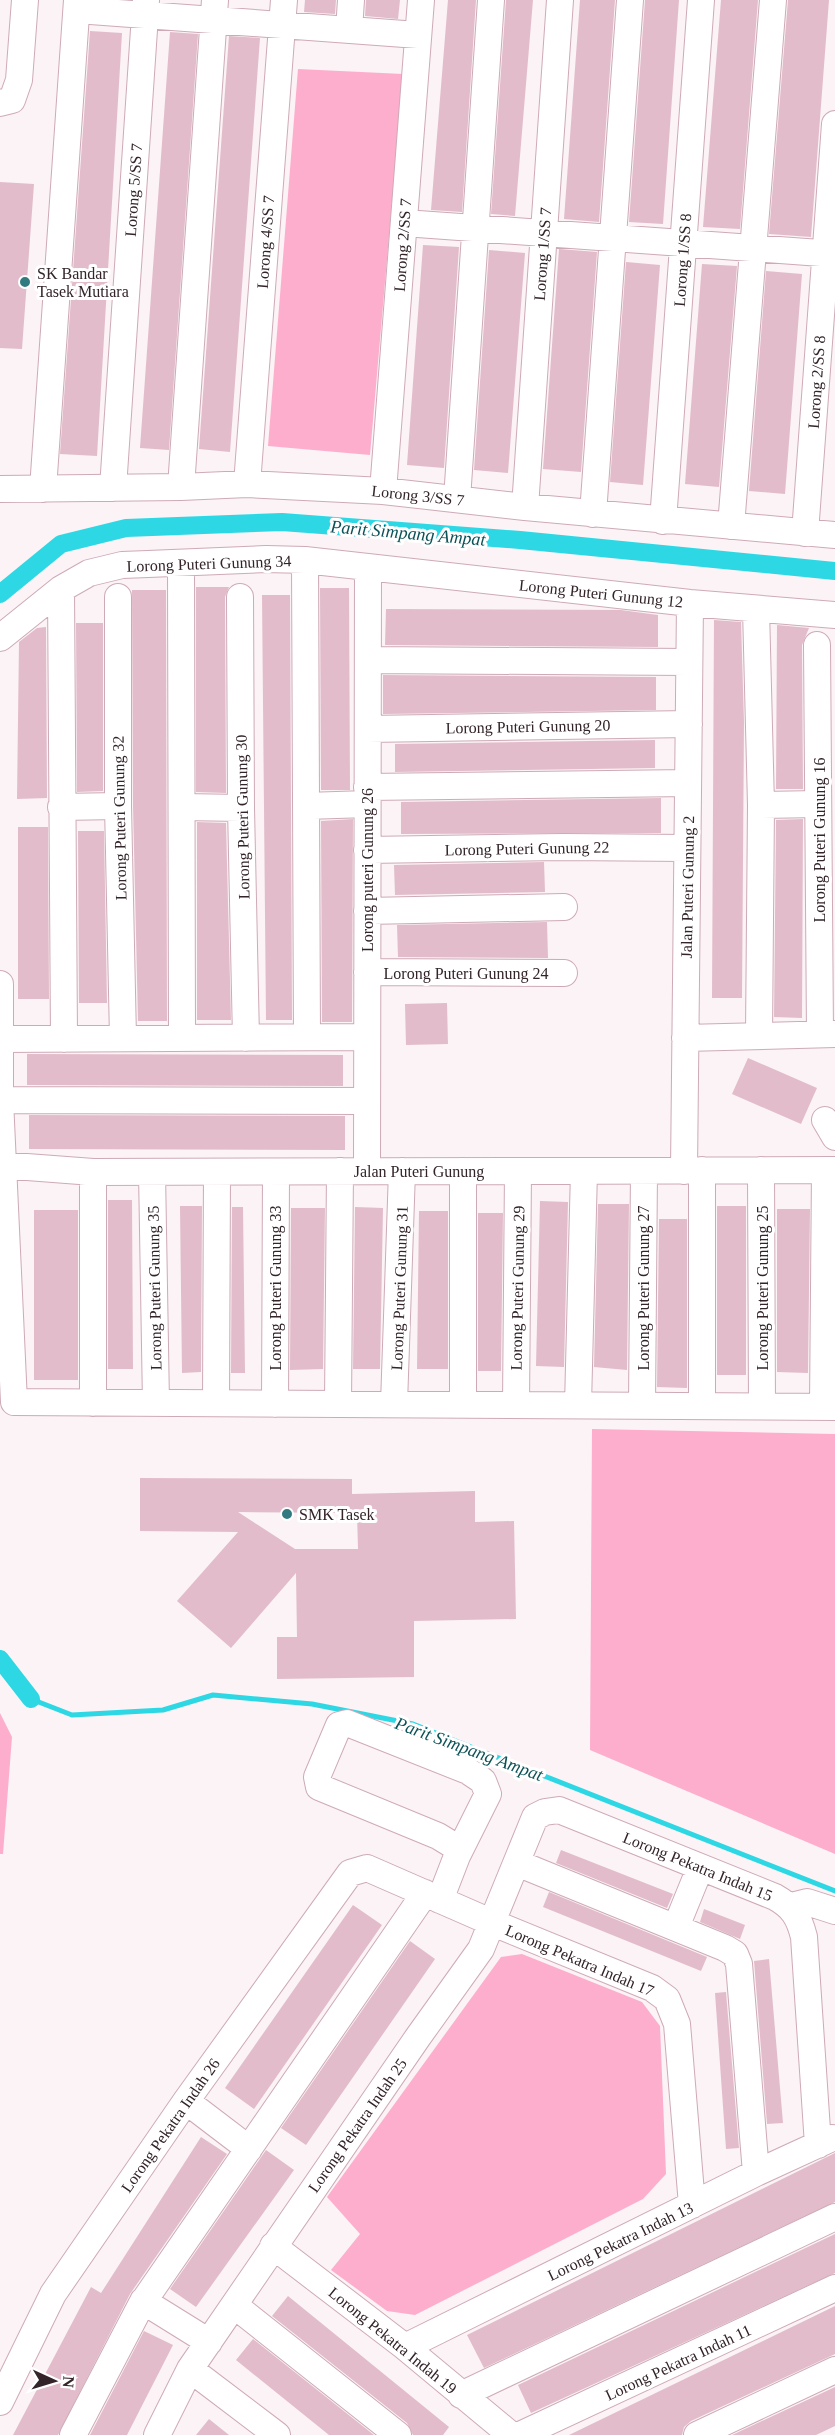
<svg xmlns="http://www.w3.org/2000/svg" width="835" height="2435" viewBox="0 0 835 2435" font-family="'Times New Roman',serif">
<rect width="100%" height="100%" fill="#fbf3f6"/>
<!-- green -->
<path fill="#fdaecc" d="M 298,69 L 403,74 L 370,455 L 268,446 Z
M 592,1429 L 835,1434 L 835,1854 L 590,1750 Z
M 0,1713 L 12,1737 L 3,1854 L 0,1854 Z
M 522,1954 L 642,2002 L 660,2026 L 666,2174 L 643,2199 L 415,2315 L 387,2311 L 331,2270 L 360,2234 L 327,2197 L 501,1957 Z"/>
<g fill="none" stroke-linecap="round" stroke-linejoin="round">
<!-- stream -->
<path stroke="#2dd7e4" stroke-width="5" d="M 31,1699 L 72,1715 L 163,1710 L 213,1695 L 312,1704 L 413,1724 L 835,1891"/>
<!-- canal -->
<path stroke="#2dd7e4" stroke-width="18" d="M 0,594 L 61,544 L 126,528 L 282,522 L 520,540 L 835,571
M 0,1659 L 31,1699"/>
</g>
<!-- building -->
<path fill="#e2bcca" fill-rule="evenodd" d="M 305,0 L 336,0 L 335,14 L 304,12 Z
M 366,0 L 400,0 L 398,19 L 365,16 Z
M 448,0 L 476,0 L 462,212 L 431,210 Z
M 506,0 L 533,0 L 515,216 L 491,214 Z
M 580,0 L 615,0 L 599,222 L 564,219 Z
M 645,0 L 679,0 L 663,224 L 629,222 Z
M 721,0 L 758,0 L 740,229 L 703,227 Z
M 788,0 L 829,0 L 811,237 L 769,234 Z
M 90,31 L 122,33 L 97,456 L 60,454 Z
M 170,32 L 198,34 L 169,450 L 140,448 Z
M 229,36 L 260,38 L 230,452 L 199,449 Z
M 0,182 L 34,184 L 22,349 L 0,348 Z
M 423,245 L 459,247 L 444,468 L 407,465 Z
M 559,249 L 597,252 L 581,472 L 543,469 Z
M 489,250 L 525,253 L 508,473 L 474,470 Z
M 626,262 L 660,265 L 643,485 L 610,482 Z
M 702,264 L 737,266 L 719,487 L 685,484 Z
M 766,271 L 802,274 L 785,494 L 749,491 Z
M 196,587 L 229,587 L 225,597 L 226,793 L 196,792 Z
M 320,588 L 349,588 L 350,790 L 321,790 Z
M 132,590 L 166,590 L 167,1021 L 138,1021 L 133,806 Z
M 262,595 L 290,595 L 292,1020 L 266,1020 Z
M 386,609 L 621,610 L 658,615 L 658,647 L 385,645 Z
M 714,620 L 741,622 L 744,722 L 742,998 L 712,998 Z
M 76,623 L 103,623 L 103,791 L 77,792 Z
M 777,625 L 809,628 L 802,645 L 803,789 L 776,789 Z
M 46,627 L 47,798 L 17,799 L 19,642 L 37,628 Z
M 383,675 L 656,677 L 656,710 L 383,714 Z
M 655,740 L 655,768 L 395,772 L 395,744 Z
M 661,798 L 661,833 L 401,834 L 401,802 Z
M 353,819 L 352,1022 L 322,1022 L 321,821 Z
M 803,819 L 802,1018 L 774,1017 L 776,820 Z
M 197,822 L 226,823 L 231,1020 L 197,1020 Z
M 18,827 L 48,827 L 49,999 L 18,999 Z
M 78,831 L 104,831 L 107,1003 L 79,1003 Z
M 544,862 L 545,892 L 395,895 L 394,865 Z
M 547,922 L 548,958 L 398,957 L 397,925 Z
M 447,1003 L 448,1044 L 406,1045 L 405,1004 Z
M 27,1054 L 343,1055 L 343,1086 L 27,1085 Z
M 748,1058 L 817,1088 L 801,1124 L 732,1094 Z
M 29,1115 L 345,1116 L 345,1150 L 29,1149 Z
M 108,1200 L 132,1200 L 133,1369 L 108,1369 Z
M 540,1201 L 568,1202 L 564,1367 L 536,1366 Z
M 598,1204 L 629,1204 L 627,1370 L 594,1367 Z
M 180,1206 L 202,1206 L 201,1372 L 182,1373 Z
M 717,1206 L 746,1206 L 746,1375 L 717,1375 Z
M 232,1207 L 243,1207 L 245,1373 L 231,1373 Z
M 355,1207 L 383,1208 L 380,1369 L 353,1369 Z
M 291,1208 L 325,1208 L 323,1369 L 290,1370 Z
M 777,1209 L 810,1209 L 808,1373 L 777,1372 Z
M 34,1210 L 78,1210 L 78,1380 L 34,1380 Z
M 419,1211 L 448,1211 L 448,1369 L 417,1369 Z
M 478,1213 L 503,1213 L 501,1371 L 478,1371 Z
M 659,1219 L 687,1219 L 687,1388 L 657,1387 Z
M 140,1478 L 352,1479 L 352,1494 L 475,1491 L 475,1522 L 514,1521 L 516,1619 L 414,1621 L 414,1677 L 277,1679 L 277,1637 L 297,1637 L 296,1573 L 231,1648 L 177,1601 L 238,1532 L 140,1531 ZM 238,1512 L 357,1513 L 358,1549 L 295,1549 Z
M 561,1850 L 673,1894 L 667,1908 L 556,1863 Z
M 549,1892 L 707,1957 L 701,1971 L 543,1907 Z
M 353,1905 L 382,1925 L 254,2109 L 225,2088 Z
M 704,1909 L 745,1925 L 740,1939 L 700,1922 Z
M 410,1941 L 435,1959 L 306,2145 L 281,2128 Z
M 769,1959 L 783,2123 L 767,2124 L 754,1961 Z
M 726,1992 L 739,2148 L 726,2149 L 715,1993 Z
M 201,2137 L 227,2154 L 130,2294 L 58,2435 L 13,2435 L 91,2287 L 101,2293 Z
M 266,2150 L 294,2170 L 196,2307 L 170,2289 Z
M 835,2153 L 835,2202 L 484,2368 L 467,2335 Z
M 835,2234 L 835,2273 L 531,2413 L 518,2385 Z
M 288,2296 L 449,2427 L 443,2435 L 413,2435 L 407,2423 L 272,2316 Z
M 835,2306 L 835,2354 L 691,2421 L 684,2427 L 682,2435 L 569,2435 Z
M 144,2331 L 173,2345 L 127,2435 L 90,2435 Z
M 253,2339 L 374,2435 L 329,2435 L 236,2360 Z
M 835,2387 L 835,2426 L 816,2435 L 732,2435 Z
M 209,2419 L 229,2435 L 196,2435 Z"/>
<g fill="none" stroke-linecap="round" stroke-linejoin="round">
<!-- minor casing -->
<g stroke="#ceaab7" stroke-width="28">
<path id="minor" d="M 77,10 L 418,35
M 349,30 L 351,0
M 0,103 L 12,100 L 19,80 L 25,0
M 404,223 L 835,254
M 247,484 L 284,0
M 181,487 L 215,0
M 113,488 L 146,0
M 0,489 L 181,487 L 247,484 L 383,491 L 525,507 L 835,535
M 43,489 L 77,0
M 383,491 L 421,0
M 457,499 L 491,0
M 525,507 L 560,0
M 593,514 L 630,0
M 663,521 L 701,0
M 731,526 L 773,0
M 805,533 L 835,124
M 305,560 L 307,1037
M 181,563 L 182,1038
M 61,589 L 64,1039
M 118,597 L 118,806 L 123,1038
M 240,597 L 241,808 L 246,1038
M 756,609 L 761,805 L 759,1036
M 0,638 L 61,589 L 89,573 L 122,565 L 148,564 L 266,559 L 305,560 L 690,603 L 835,615
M 817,645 L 820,1034
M 368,660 L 689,662
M 368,729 L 689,724
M 367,787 L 688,783
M 761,805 L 818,804
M 306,806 L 367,804
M 61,807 L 118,806
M 183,807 L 241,808
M 367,850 L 563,847 L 687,848
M 367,911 L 564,907
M 367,972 L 564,973
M 0,984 L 0,1100 L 14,1402 L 835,1407
M 685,1038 L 835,1034
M 1,1039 L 367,1037
M 0,1100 L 367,1101
M 825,1120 L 835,1137
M 0,1165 L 93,1172 L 835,1170
M 702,1170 L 702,1406
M 761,1170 L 762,1406
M 367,1171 L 368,568
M 463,1171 L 463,1404
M 684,1171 L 690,603
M 152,1172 L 156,1403
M 93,1403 L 93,1172
M 216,1403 L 217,1172
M 275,1404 L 276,1172
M 338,1404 L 340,1171
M 394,1404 L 402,1171
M 516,1405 L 518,1171
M 578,1405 L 584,1171
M 642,1405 L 644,1171
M 823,1407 L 825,1170
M 347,1723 L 468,1771 L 483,1781 L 488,1794 L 457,1856 L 456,1847 L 438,1836 L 319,1787 L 317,1777 L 339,1725 Z
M 517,1863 L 725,1948 L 735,1954 L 739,1964 L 756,2173
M 440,1900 L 457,1856
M 791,1906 L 807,1902 L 835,1911
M 676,1927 L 700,1868
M 186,2101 L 249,2149
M 273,2246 L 405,2347 L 511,2435
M 143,2301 L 209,2342
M 234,2305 L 398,2435
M 405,2347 L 756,2173 L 832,2138
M 190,2369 L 277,2435
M 461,2395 L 835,2217
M 0,2402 L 53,2294 L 186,2101 L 350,1873 L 367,1868 L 493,1923 L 652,1988 L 667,1999 L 677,2024 L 692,2205
M 73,2435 L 141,2305 L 425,1893
M 157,2435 L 190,2369 L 418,2037 L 481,1949 L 535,1817 L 545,1812 L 559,1810 L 775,1897 C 793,1907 799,1917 804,1937 L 818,2145
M 520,2435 L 835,2288
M 697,2435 L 835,2370"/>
</g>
<!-- minor -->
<use href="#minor" stroke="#fff" stroke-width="26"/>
</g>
<!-- markers -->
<g fill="#317a80" stroke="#fff" stroke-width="2">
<circle cx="25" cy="282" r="6"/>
<circle cx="287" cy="1514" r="6"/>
</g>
<g text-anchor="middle" stroke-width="6" stroke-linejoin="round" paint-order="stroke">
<!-- street labels -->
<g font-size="16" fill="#322429" stroke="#fff">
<text transform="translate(133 190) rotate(-86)" y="6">Lorong 5/SS 7</text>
<text transform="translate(265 242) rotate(-86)" y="6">Lorong 4/SS 7</text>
<text transform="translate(402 245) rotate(-86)" y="6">Lorong 2/SS 7</text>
<text transform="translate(542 254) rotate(-86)" y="6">Lorong 1/SS 7</text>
<text transform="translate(682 260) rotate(-86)" y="6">Lorong 1/SS 8</text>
<text transform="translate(816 382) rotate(-86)" y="6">Lorong 2/SS 8</text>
<text transform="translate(418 495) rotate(6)" y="6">Lorong 3/SS 7</text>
<text transform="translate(209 563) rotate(-2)" y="6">Lorong Puteri Gunung 34</text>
<text transform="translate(601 593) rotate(6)" y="6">Lorong Puteri Gunung 12</text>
<text transform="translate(528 726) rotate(-1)" y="6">Lorong Puteri Gunung 20</text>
<text transform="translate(242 817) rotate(-91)" y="6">Lorong Puteri Gunung 30</text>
<text transform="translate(119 818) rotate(-91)" y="6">Lorong Puteri Gunung 32</text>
<text transform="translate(819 840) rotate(-90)" y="6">Lorong Puteri Gunung 16</text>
<text transform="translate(527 848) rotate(-1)" y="6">Lorong Puteri Gunung 22</text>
<text transform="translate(367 870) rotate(-90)" y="6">Lorong puteri Gunung 26</text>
<text transform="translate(687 887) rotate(-89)" y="6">Jalan Puteri Gunung 2</text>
<text x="466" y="979">Lorong Puteri Gunung 24</text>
<text x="419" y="1177">Jalan Puteri Gunung</text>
<text transform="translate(154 1288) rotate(-91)" y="6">Lorong Puteri Gunung 35</text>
<text transform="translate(275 1288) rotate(-90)" y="6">Lorong Puteri Gunung 33</text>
<text transform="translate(399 1288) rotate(-88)" y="6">Lorong Puteri Gunung 31</text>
<text transform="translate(517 1288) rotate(-89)" y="6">Lorong Puteri Gunung 29</text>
<text transform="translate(643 1288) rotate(-90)" y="6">Lorong Puteri Gunung 27</text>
<text transform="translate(762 1288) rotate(-90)" y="6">Lorong Puteri Gunung 25</text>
<text transform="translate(698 1866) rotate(22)" y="6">Lorong Pekatra Indah 15</text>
<text transform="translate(580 1960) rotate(23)" y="6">Lorong Pekatra Indah 17</text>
<text transform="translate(170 2125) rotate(-55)" y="6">Lorong Pekatra Indah 26</text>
<text transform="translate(357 2125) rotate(-55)" y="6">Lorong Pekatra Indah 25</text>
<text transform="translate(620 2241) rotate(-26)" y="6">Lorong Pekatra Indah 13</text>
<text transform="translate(393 2340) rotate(39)" y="6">Lorong Pekatra Indah 19</text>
<text transform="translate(678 2362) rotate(-25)" y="6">Lorong Pekatra Indah 11</text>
</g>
<!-- poi labels -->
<g font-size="16" fill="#322429" stroke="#fff" text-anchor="start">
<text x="37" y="279">SK Bandar<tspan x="37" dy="18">Tasek Mutiara</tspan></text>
<text x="299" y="1520">SMK Tasek</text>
</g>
<!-- water labels -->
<g font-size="18" font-style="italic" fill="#0c5257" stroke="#fff">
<text transform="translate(408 533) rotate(5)" y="6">Parit Simpang Ampat</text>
<text transform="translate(469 1749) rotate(20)" y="6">Parit Simpang Ampat</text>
</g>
</g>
<!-- north arrow -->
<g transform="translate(54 2381) rotate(94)" stroke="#ffffff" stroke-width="4.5" paint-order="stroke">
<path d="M0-4.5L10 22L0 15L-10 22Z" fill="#322429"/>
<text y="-9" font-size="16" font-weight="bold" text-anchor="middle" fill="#322429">N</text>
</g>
</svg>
